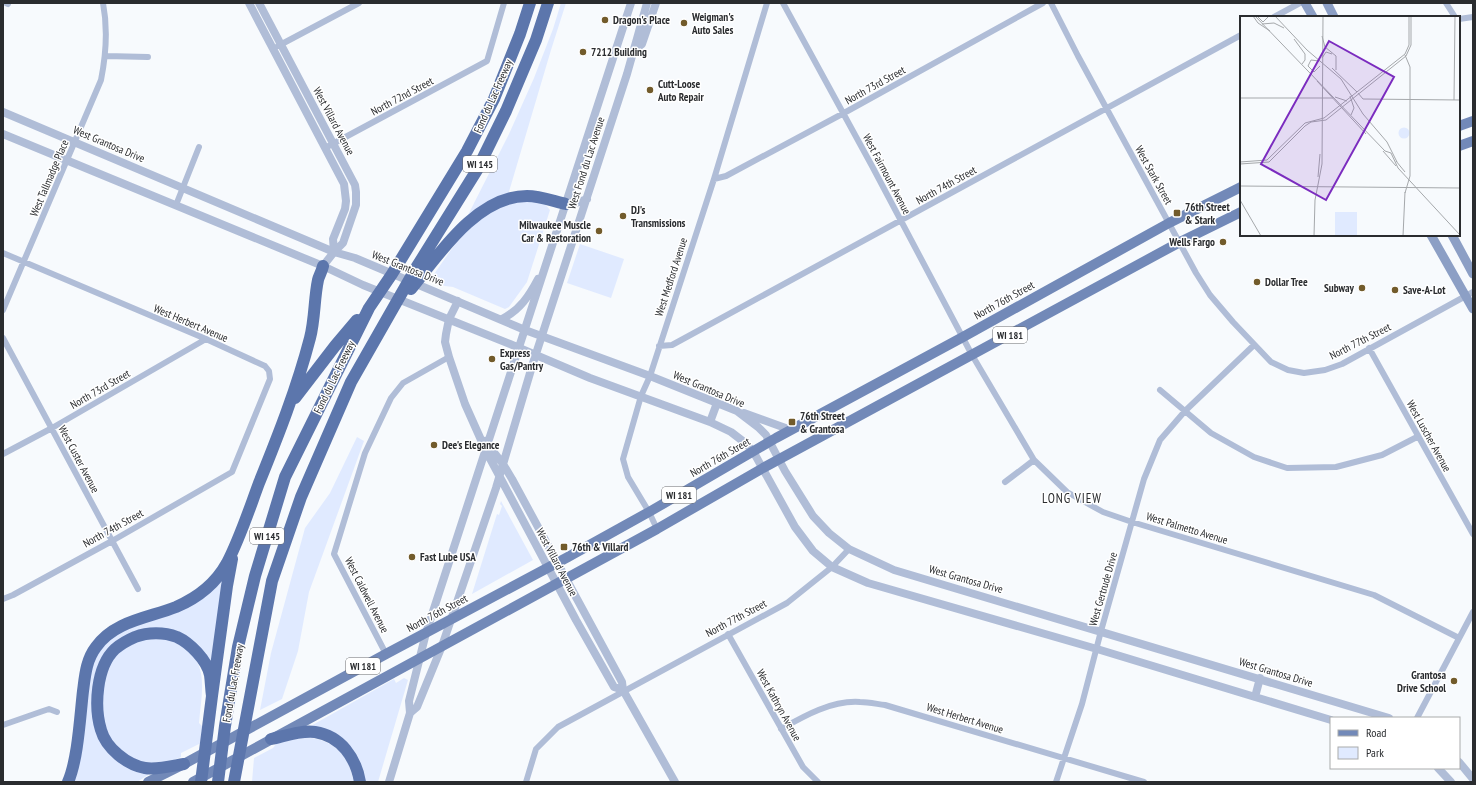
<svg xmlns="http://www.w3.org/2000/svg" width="1476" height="785" viewBox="0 0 1476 785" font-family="'PT Sans Narrow',sans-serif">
<rect width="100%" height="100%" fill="#f7fafd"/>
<!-- green -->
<path fill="#e0eaff" d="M 561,3 L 566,3 L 551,50 L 508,195 L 467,217 L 509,134 L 534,78 L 553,29 Z
M 524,200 L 544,203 L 550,210 L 527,282 L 509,307 L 505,309 L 453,287 L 445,286 L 430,280 C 456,243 476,208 524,200 Z
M 580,244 L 624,259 L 611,298 L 567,283 Z
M 357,437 L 364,441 L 309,592 L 298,651 L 282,699 L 260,710 L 271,653 L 305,528 L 330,493 Z
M 501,501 L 533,560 L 472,594 L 497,514 L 499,515 L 502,506 L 500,504 Z
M 225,576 L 210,669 L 161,630 L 108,652 L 96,732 L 148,775 L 137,782 L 71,782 L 88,680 L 97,654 L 112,636 Z
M 140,639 C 148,639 157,638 164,639 C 171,640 179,643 184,647 C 210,665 201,696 199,723 L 202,726 L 201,743 L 181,753 L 181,757 L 167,763 L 140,764 L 113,746 L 103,728 L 101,693 L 110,662 L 119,652 Z
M 404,678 L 408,680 L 378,782 L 362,782 L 354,757 L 309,727 L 394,679 L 396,683 Z
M 307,737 C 335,741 348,754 354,782 L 252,782 L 254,758 L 273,748 L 277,743 Z"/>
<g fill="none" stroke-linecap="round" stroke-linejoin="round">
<!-- minor -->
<path stroke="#b0bdd7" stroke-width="6" d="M 6,3 L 8,4
M 783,3 L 872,166 L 972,355 L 1034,460 L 1067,492 L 1103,512 L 1132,522 L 1374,595 L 1459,638
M 1051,3 L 1078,56 L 1196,273 L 1210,295 L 1233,322 L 1271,362 L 1288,370 L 1304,373 L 1325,370 L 1342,364 L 1473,292
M 1446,3 L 1455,17
M 1274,17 L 1300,3
M 1459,19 L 1473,17
M 278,46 L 359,3
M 106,56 L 148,57
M 325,148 L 487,61 L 504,3
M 714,179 L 726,176 L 844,113 L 1043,3
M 176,205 L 199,147
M 3,253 L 206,339 L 265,366 L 269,371 L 270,379 L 232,472 L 112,541 L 13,595 L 3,599
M 3,310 L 101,80 C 106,55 108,29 103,3
M 3,338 L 138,589
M 659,346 L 672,345 L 1241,35
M 1369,348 L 1473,534
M 1160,390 L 1211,433 L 1254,457 L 1287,468 L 1336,467 L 1382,455 L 1417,437
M 3,454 L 52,428 L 206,339
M 1005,482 L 1034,460
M 657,529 L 649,512 L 628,477 L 623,459 L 641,396 L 650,376 L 714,179 L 767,3
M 728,634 L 803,767 L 818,782
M 386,654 L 334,554 L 365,453 L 391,398 L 403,383 L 449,357
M 1417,718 L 1473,612
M 3,725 L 43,711 L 49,709 L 57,712
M 781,729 C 804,716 832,700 860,702 C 868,702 877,704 885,705 L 1144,782
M 526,782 L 536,749 L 558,727 L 787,603 L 832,567 L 849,549
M 1056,782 L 1082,704 L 1101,631 L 1144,479 L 1160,440 L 1185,411 L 1254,345"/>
<!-- tertiary -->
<path stroke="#b0bdd7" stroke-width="8" d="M 249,3 L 344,184 L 346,201 L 345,209 L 333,239 L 334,252
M 259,3 L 355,185 L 356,192 L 356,205 L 343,243 L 334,252 L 323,266
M 633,51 L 642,44 L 656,3
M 3,112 L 334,252 L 355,258 L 525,330 L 650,376 L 737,411 L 758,427 L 766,435 L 785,471 L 813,516 L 829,533 L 849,549 L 894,570 L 1389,718
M 3,134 L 323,266 L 363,285 L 510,344 L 590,378 L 710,422 L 731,432 L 744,442 L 753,451 L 795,527 L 813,551 L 832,567 L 868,583 L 1097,649 L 1331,720
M 566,204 L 576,203 L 587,199
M 458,301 L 449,319 L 446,334 L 445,342 L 449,357 L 465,404 L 486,451 L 576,620 L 614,687 L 623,690
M 502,319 C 520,310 529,296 538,279
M 744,413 L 791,430
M 710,422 L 717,403
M 485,441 L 503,464 L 512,479 L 622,682 L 623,690 L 675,782
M 1255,697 L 1260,678
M 410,713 L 417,707 L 442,646 L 496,488 L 533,363 L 627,74 L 647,3
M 1459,762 L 1473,779
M 1438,768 L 1451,782
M 389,782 L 410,713 L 409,701 L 426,633 L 631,3"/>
<!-- secondary -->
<path stroke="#8c9fc5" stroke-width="9" d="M 1305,3 L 1313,17
M 1327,3 L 1334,17
M 1431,235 L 1473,309
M 1452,235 L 1473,274"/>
<!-- primary -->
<path stroke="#7289b8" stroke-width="10" d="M 1459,126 L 1473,121
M 1459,146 L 1473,141
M 148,782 L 184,764 L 386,654 L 568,557 L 649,512 L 776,438 L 963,337 L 1169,223 L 1241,187
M 193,782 L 657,529 L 763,468 L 1180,242 L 1241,212"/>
<!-- motorway -->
<path stroke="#5c76ac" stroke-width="12" d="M 411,289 C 439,254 477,196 527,196 C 540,196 553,201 566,204
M 295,398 L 335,346 L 357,320
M 271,739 C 285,736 301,730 315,732 C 341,736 356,758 360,782
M 184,764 C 172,766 157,770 145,768 C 127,765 106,748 101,730 C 94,707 96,667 115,649 C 121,644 128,640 135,637 C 148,632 164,632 177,637 C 190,643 207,660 210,675 C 211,682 211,689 212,696
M 68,782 C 78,759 80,717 83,691 C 85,676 86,660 96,647 C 114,621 148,618 176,607 C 197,598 216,583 227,563 C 240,538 249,510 259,483 C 278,436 297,388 310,338 C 315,319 314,299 318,280 C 319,276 322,271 323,266
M 201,782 L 212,696 L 227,586 L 232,559
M 218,782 L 225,726 L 238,647 L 255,576 L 285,477 L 369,308 L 392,274 L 467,151 L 494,99 L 520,34 L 530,3
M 234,782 L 272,581 L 301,497 L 351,382 L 416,268 L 477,170 L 506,111 L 536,40 L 548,3"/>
</g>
<!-- markers -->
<g fill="#725b2b" stroke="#fff" stroke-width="1.5">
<circle cx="605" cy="20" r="4"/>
<circle cx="684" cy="23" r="4"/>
<circle cx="583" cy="52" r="4"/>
<circle cx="650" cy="90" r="4"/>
<rect x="1173" y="209" width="8" height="8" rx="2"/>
<circle cx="623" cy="216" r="4"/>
<circle cx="599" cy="231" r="4"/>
<circle cx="1223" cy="242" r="4"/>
<circle cx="1257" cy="282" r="4"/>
<circle cx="1362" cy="288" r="4"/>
<circle cx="1395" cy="290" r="4"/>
<circle cx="492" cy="359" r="4"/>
<rect x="788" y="418" width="8" height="8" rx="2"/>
<circle cx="434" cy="445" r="4"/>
<rect x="560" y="543" width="8" height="8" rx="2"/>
<circle cx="412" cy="557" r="4"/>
<circle cx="1454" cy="681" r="4"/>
</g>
<g text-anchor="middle" stroke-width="3" stroke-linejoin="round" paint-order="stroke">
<!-- shield labels -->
<g fill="#fff" stroke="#6a6b6d" stroke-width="1">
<rect x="463" y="156" width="34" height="16" rx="3"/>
<rect x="993" y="327" width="34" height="16" rx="3"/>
<rect x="662" y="487" width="34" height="16" rx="3"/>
<rect x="250" y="528" width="34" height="16" rx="3"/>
<rect x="346" y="658" width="34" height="16" rx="3"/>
</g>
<g font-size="10" font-weight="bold" fill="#2a2c2f">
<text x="480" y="168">WI 145</text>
<text x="1010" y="339">WI 181</text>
<text x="679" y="499">WI 181</text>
<text x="267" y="540">WI 145</text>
<text x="363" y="670">WI 181</text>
</g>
<!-- poi labels -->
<g font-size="11" font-weight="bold" fill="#2a2c2f" stroke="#fff" text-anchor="start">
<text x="692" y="21">Weigman's<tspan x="692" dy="13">Auto Sales</tspan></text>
<text x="613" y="24">Dragon's Place</text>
<text x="591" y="56">7212 Building</text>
<text x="658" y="88">Cutt-Loose<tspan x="658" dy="13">Auto Repair</tspan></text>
<text x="1185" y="211">76th Street<tspan x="1185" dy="13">&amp; Stark</tspan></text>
<text x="631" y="214">DJ's<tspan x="631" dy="13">Transmissions</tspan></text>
<text x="591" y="229" text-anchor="end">Milwaukee Muscle<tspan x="591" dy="13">Car &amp; Restoration</tspan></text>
<text x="1215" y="246" text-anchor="end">Wells Fargo</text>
<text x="1265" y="286">Dollar Tree</text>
<text x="1354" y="292" text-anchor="end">Subway</text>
<text x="1403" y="294">Save-A-Lot</text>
<text x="500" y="357">Express<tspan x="500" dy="13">Gas/Pantry</tspan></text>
<text x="800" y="420">76th Street<tspan x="800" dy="13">&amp; Grantosa</tspan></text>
<text x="442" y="449">Dee's Elegance</text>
<text x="572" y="551">76th &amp; Villard</text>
<text x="420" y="561">Fast Lube USA</text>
<text x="1446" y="679" text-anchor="end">Grantosa<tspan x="1446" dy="13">Drive School</tspan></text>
</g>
<!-- street labels -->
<g font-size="11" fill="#2a2c2f" stroke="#fff">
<text transform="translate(875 85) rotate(-29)" y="4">North 73rd Street</text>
<text transform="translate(402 96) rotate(-28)" y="4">North 72nd Street</text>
<text transform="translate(493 96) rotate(-66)" y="4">Fond du Lac Freeway</text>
<text transform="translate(334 121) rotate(62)" y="4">West Villard Avenue</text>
<text transform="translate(109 144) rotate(23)" y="4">West Grantosa Drive</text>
<text transform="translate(586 163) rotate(-72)" y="4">West Fond du Lac Avenue</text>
<text transform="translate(887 174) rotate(62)" y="4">West Fairmount Avenue</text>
<text transform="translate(1154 175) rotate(61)" y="4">West Stark Street</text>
<text transform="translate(49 178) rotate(-67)" y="4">West Tallmadge Place</text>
<text transform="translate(946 185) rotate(-29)" y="4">North 74th Street</text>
<text transform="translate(408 268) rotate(22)" y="4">West Grantosa Drive</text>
<text transform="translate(671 277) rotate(-72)" y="4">West Medford Avenue</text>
<text transform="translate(1004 300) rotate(-29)" y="4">North 76th Street</text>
<text transform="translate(191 323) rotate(23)" y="4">West Herbert Avenue</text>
<text transform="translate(1360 341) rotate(-27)" y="4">North 77th Street</text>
<text transform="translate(334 377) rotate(-64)" y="4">Fond du Lac Freeway</text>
<text transform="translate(100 389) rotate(-30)" y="4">North 73rd Street</text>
<text transform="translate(709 389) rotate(23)" y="4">West Grantosa Drive</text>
<text transform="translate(1429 436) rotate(61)" y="4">West Luscher Avenue</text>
<text transform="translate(720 457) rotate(-30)" y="4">North 76th Street</text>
<text transform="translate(79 459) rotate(62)" y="4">West Custer Avenue</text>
<text transform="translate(113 528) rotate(-29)" y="4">North 74th Street</text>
<text transform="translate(1187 528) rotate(17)" y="4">West Palmetto Avenue</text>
<text transform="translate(557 562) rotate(62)" y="4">West Villard Avenue</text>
<text transform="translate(966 579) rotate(16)" y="4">West Grantosa Drive</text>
<text transform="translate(1103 589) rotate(-74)" y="4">West Gertrude Drive</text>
<text transform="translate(367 595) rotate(63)" y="4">West Caldwell Avenue</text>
<text transform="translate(437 613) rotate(-28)" y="4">North 76th Street</text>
<text transform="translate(736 618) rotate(-28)" y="4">North 77th Street</text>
<text transform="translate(1276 672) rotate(17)" y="4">West Grantosa Drive</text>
<text transform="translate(233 683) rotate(-80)" y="4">Fond du Lac Freeway</text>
<text transform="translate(779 705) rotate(61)" y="4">West Kathryn Avenue</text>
<text transform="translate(965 718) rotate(17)" y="4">West Herbert Avenue</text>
</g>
<!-- quarter labels -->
<g font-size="13" letter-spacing="1" fill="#2a2c2f" stroke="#fff">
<text x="1072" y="503">LONG VIEW</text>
</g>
</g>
<!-- overview -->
<g transform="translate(1240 16)">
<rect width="220" height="220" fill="#f7fafd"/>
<path d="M158.5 117a5.5 5.5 0 1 1 11 0a5.5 5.5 0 1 1-11 0ZM 95,196 L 117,196 L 117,220 L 95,220 Z" fill="#e0eaff"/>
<path fill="none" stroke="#8daae2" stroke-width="2" d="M 220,86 L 220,158"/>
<path fill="none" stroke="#a5a8ab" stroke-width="1" d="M 13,0 L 18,7 L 30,15M 15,0 L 145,135 L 151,137M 17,0 L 23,6 L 29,0M 35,0 L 67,34 L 101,63 L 123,98 L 147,126 L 157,146M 22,8 L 34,7 L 44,12M 82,20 L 85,31 L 96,40 L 96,54M 54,23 L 65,38 L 65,44 L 62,48M 82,42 L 86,36 L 92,38M 79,45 L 71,44 L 68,50 L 74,56 L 80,50M 92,52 L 117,76M 77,65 L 126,118M 118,77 L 123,83 L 220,84M 110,80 L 114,92 L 111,99M 95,81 L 107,85M 0,82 L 93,82M 214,84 L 215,0M 143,135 L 156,150M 151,137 L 158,152 L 220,219M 156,145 L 165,156M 0,146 L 27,144 L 65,107 L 84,102 L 165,38 L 169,29 L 169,0M 0,148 L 29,146 L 65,110 L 71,106 L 86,104 L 166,40 L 171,29 L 171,0M 78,161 L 80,138M 0,170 L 220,172M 165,177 L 170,160 L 170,51 L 165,39M 0,184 L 21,220M 74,220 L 75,184 L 82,148 L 83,0M 163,220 L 165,176"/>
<path fill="#7b2cbf" fill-opacity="0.15" stroke="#7b2cbf" stroke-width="2" d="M 89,25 L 154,61 L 86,184 L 21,148 Z"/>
<rect width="220" height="220" fill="none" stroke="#2a2c2f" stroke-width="2"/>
</g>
<!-- border -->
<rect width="1476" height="785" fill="none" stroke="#2a2c2f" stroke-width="8"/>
<!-- legend -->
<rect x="1330" y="717" width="130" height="52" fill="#ffffff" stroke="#aaabac"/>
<rect x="1338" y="730" width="20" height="6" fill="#7289b8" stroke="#aaabac"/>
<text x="1366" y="737" font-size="12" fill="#2a2c2f">Road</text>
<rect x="1338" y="747" width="20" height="12" fill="#e0eaff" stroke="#aaabac"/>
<text x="1366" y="757" font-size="12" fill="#2a2c2f">Park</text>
</svg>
